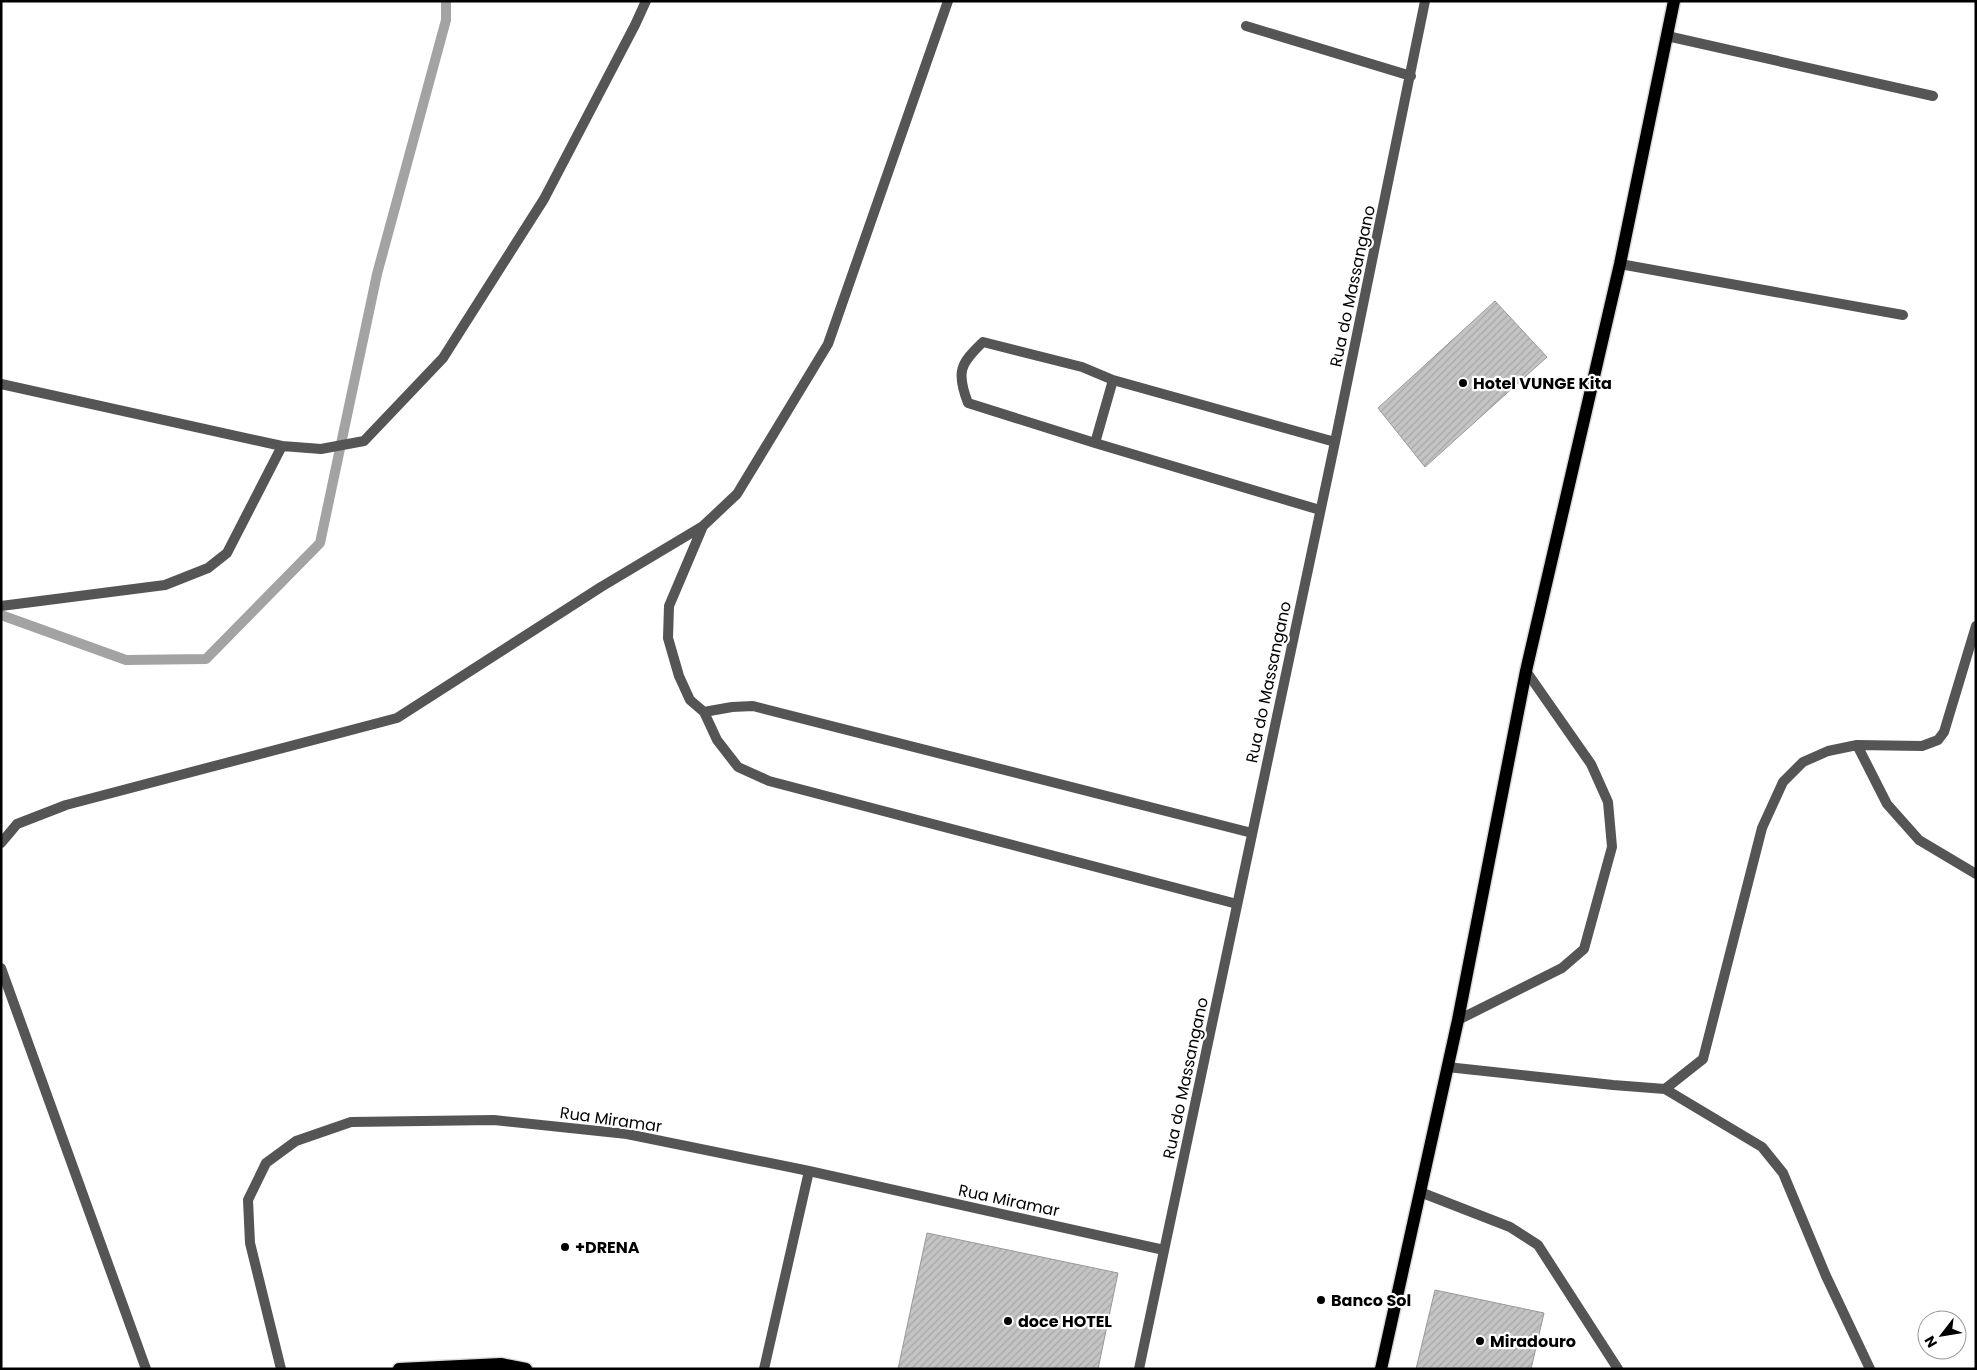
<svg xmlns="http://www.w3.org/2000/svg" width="1977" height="1370" viewBox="0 0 1977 1370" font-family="Poppins,sans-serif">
<defs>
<pattern id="building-hatch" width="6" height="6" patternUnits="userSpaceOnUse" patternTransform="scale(1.25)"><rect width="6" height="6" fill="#c4c4c4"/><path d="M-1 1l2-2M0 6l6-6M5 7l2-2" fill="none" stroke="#a7a7a7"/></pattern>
</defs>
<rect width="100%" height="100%" fill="#fff"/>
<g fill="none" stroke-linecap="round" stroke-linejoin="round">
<!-- stream -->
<path stroke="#a3a3a3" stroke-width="10" d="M 1,615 L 126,660 L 206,659 L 320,543 L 377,274 L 446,20 L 446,1"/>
</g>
<!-- building -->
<path fill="url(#building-hatch)" stroke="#999" d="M 1495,301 L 1547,357 L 1425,467 L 1378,408 Z
M 927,1233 L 1118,1273 L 1098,1369 L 898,1369 Z
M 1435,1290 L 1544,1313 L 1531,1369 L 1416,1369 Z"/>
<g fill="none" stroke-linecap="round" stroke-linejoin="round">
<!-- primary casing -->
<g stroke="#dbdbdb" stroke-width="15">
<path id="primary" d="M 399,1369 L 501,1364 L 526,1369
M 1381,1369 L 1458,1020 L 1526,671 L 1620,264 L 1674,1"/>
</g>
<!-- lane -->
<path stroke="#555" stroke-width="10" d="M 1667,36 L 1933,96
M 1620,264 L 1903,315
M 1458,1020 L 1562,968 L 1584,949 L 1612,847 L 1608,802 L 1591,764 L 1526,671
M 1420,1192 L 1510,1227 L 1538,1245 L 1618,1369"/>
<!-- street -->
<path stroke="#555" stroke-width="10" d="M 1246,26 L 1411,76
M 1,384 L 282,446 L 321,449 L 364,441 L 443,358 L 544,199 L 635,25 L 646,1
M 1095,443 L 1113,380
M 1320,510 L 1095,443 L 968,403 C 956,372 960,364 983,342 L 1082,367 L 1113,380 L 1335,442
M 1,606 L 165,585 L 208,568 L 227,553 L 282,446
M 704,712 L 690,700 L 679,676 L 668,638 L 669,606 L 703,526 L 737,494 L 828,344 L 948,1
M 1857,745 L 1887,804 L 1919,840 L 1976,874
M 1,843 L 17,824 L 66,805 L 397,718 L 601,587 L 703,526
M 1237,904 L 769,781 L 738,767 L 717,740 L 704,712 L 732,707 L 753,706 L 1252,833
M 1,968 L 146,1369
M 1447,1067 L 1613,1085 L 1665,1089 L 1762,1147 L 1783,1173 L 1826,1276 L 1870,1369
M 1665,1089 L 1703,1059 L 1762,828 L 1783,782 L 1803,762 L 1828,751 L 1857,745 L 1922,746 L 1938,740 L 1944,732 L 1976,626
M 281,1369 L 250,1243 L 248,1200 L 266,1163 L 296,1141 L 351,1122 L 494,1120 L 627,1134 L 809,1171 L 1164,1250
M 764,1369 L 809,1171
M 1139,1369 L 1335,442 L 1425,1"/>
<!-- primary -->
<use href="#primary" stroke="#000" stroke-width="12"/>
</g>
<!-- markers -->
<g fill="#000" stroke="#fff" stroke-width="2">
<circle cx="1463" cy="383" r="5"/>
<circle cx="565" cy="1247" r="5"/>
<circle cx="1321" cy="1300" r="5"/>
<circle cx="1008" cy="1321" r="5"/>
<circle cx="1480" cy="1341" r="5"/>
</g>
<g text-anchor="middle" stroke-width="4.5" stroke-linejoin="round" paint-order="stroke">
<!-- street labels -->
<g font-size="16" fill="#000" stroke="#fff">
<text transform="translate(1352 286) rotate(-78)" y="6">Rua do Massangano</text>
<text transform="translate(1268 682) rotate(-78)" y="6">Rua do Massangano</text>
<text transform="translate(1185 1078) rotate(-78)" y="6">Rua do Massangano</text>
<text transform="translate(611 1119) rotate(8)" y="6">Rua Miramar</text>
<text transform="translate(1009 1200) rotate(12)" y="6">Rua Miramar</text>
</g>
<!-- poi labels -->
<g font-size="16" font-weight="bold" fill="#000" stroke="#fff" text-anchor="start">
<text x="1473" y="389">Hotel VUNGE Kita</text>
<text x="575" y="1253">+DRENA</text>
<text x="1331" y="1306">Banco Sol</text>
<text x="1018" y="1327">doce HOTEL</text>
<text x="1490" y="1347">Miradouro</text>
</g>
</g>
<!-- border -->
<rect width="1977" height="1370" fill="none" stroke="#000000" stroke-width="5"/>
<!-- north arrow -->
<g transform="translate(1942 1335) rotate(239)"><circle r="24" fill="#ffffff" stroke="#999999"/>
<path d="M0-4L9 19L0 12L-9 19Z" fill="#000000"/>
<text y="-8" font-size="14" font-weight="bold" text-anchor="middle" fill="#000000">N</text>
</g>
</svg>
